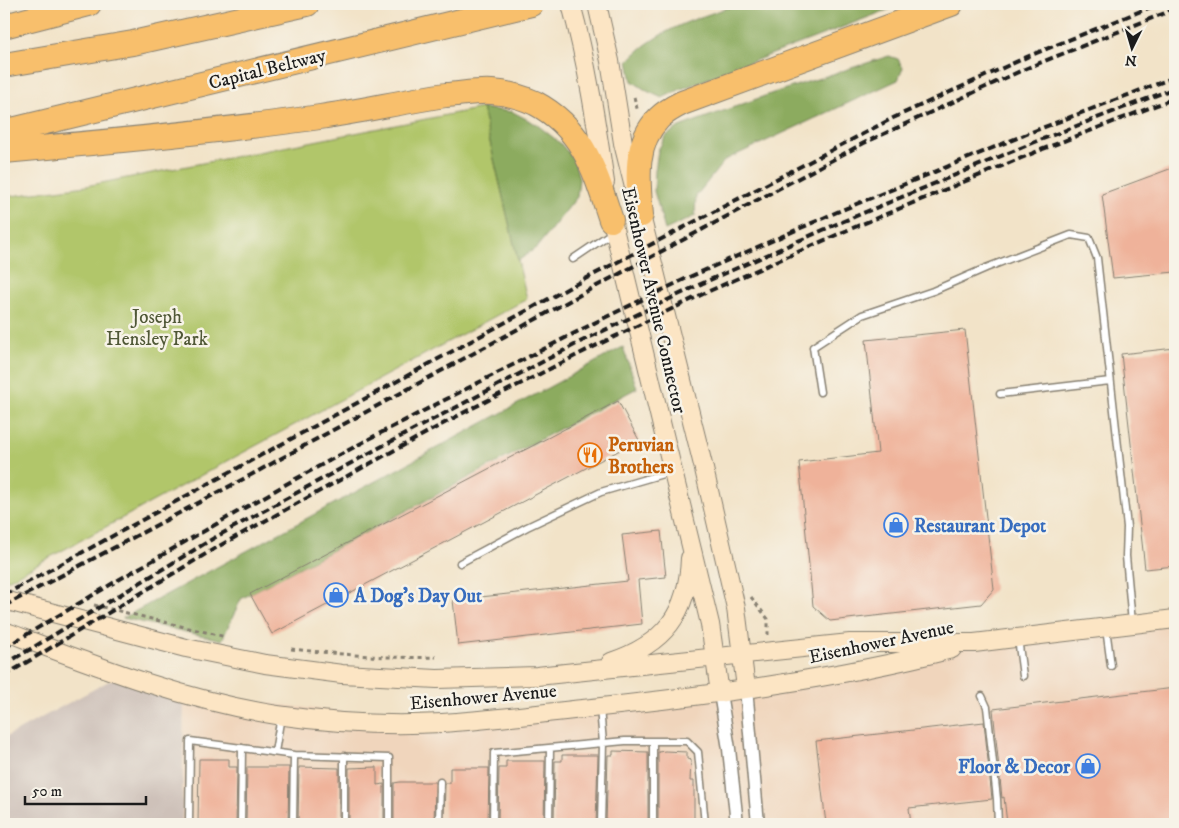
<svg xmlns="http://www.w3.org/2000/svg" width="1179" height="828" viewBox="0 0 1179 828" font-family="'IM FELL DW Pica',serif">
<rect width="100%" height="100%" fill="#f7f3e8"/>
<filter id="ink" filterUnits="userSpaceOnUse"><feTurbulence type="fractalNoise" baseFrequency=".02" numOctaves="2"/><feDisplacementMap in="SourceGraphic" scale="10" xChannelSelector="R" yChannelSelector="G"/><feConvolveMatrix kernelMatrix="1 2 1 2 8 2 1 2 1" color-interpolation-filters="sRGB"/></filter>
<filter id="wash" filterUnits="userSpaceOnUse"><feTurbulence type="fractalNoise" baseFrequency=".0096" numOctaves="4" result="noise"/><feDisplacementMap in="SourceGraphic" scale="20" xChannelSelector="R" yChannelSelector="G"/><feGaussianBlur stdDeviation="1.12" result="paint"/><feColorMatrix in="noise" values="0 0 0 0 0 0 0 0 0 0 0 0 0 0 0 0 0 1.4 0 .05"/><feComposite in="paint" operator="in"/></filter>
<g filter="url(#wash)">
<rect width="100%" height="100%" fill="#f2e3c8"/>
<!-- built -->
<path fill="#f0d5bc" d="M 1175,621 L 1175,824 L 182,824 L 184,694 L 440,723 L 720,693 L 974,643 Z"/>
<!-- industrial -->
<path fill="#cec1b9" d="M 120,675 L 184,694 L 182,824 L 4,824 L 4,738 Z"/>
<!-- green -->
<path fill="#b1c66a" stroke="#667143" d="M 482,108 L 527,299 L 4,582 L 4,197 L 86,186 Z"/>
<!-- forest -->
<path fill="#8cab5e" stroke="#54643d" d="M 740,4 L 903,4 L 681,89 L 662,98 L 647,91 L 632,81 L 628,61 C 655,30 702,16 740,4 Z
M 889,56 L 898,59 L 903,68 L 898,80 L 725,160 L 696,196 L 695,216 L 665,230 L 654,191 L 655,171 L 658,150 L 666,136 L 679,127 L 773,93 Z
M 482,108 L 513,112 L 536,124 L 559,142 L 574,159 L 579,179 L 577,197 L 537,247 L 518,261 Z
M 623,347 L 637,388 L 241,599 L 222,640 L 123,618 Z"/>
<g id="blocks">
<!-- building -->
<path fill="#efb29a" d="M 1175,167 L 1175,272 L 1113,278 L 1102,194 Z
M 965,330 L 994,589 L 981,604 L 830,621 L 813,606 L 799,462 L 878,453 L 866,340 Z
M 1175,348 L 1175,566 L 1145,569 L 1121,354 Z
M 618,401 L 639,440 L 272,634 L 250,594 Z
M 661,531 L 666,577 L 638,580 L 642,624 L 458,645 L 453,600 L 628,581 L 622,535 Z
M 1175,688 L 1175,824 L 1007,824 L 1004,797 L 1002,798 L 993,709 Z
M 984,722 L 992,799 L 909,808 L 911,824 L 826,824 L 816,741 Z
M 613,751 L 648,752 L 648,824 L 606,824 L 608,755 L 613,755 Z
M 665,751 L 687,752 L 687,759 L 691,760 L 690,781 L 694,781 L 694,824 L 658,824 L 658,752 Z
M 562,755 L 598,755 L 596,824 L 554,824 L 555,761 L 562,761 Z
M 199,759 L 229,759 L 229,767 L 237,767 L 236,824 L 198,824 Z
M 506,761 L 545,761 L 544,824 L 498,824 L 499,768 L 506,768 Z
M 247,767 L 289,767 L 288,824 L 246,824 Z
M 299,767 L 339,768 L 339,824 L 298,824 Z
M 377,767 L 377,785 L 384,784 L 384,824 L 349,824 L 349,768 Z
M 450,768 L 489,768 L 488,824 L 444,824 L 445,783 L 450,783 Z
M 400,782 L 435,782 L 434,824 L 394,824 L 394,783 Z"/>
</g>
</g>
<g filter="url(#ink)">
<use href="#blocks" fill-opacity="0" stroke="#878072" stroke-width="1"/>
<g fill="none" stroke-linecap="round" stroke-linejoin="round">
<!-- service casing -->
<g stroke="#878072" stroke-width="9">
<path id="service" d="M 573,259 L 613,232
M 820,392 L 813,347 L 862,315 L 933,291 L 986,268 L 1071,235 L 1089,238 L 1097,258 L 1127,527 L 1126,556 L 1132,623
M 1000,394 L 1110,381
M 460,563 L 527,527 L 601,492 L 673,471
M 1106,628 L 1111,666
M 1018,638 L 1023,676
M 982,696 L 987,707 L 997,799 L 998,824
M 600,708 L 603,743 L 601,824
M 275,752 L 281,716
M 189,824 L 190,741 L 294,755 L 389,758 L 389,824
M 241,824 L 242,748
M 293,824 L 294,755
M 344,824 L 344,756
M 439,824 L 440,782
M 493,824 L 494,753 L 625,741 L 687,741 L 698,752 L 705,824
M 549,824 L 550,748
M 653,824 L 653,741"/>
</g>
<!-- minor casing -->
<g stroke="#878072" stroke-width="15">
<path id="minor" d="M 746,688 L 758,824
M 720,693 L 729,749 L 737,824"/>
</g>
<!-- secondary casing -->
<g stroke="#878072" stroke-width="20">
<path id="secondary" d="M 571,4 C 587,62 596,122 605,182
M 597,4 L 610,61 L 623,143 L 704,469 L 736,608 L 746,688
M 609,208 L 710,624 L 720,693
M 4,600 L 186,648 L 265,664 L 342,674 L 437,679 L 537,676 L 850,643 L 974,643 L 1175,619
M 4,631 C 94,665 182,700 277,715 C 332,723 387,726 442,723 C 492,720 542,713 592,708 C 712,695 835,679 952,649
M 611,662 C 664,644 688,614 690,558"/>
</g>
<!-- motorway casing -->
<g stroke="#878072" stroke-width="26">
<path id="motorway" d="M 4,26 L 89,4
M 4,65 L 133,43 L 307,4
M 4,132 L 531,4
M 4,151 C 109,142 215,132 320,117 C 362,111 404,101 446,95 C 461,94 477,91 492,92 C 506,93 522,97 535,103 C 584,129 595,172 611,220
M 641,215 C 638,182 633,144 659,118 C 665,112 674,107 682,103 L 951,4"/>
</g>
<!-- path -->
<path stroke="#878072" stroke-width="3" stroke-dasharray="4 4" stroke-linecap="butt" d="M 634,97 L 638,112
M 751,597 L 768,619 L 768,635
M 94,605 L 226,637
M 291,649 C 340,654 387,659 436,657"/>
<!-- service -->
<use href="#service" stroke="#fff" stroke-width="6"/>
<!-- minor -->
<use href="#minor" stroke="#fff" stroke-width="12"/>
<!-- secondary -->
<use href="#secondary" stroke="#fce5c4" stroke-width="18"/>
<!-- motorway -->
<use href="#motorway" stroke="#f8bf6c" stroke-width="24"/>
<!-- rail -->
<path stroke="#1c1c1c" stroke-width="4" stroke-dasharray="8 4" stroke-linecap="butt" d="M 4,595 L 587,278 L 893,118 L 1029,56 L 1158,4
M 4,606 L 249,476 L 591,289 L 864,143 L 1027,68 L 1175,9
M 4,648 L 120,579 L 290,482 L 369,439 L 598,321 L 685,279 L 837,212 L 1034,131 L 1175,77
M 4,665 L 214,538 L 375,450 L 582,341 L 703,283 L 839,223 L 1040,140 L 1175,88
M 4,676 L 219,546 L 461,414 L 587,350 L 707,292 L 843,232 L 1043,149 L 1175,98"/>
</g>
</g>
<!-- icons -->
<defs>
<g id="restaurant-ring" transform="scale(1.25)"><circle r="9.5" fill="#f7f3e8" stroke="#e8710a" stroke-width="1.5"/><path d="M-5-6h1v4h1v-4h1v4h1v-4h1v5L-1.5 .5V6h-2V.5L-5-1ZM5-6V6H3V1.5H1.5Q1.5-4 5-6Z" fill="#e8710a"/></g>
<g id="shop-ring" transform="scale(1.25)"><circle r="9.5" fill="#f7f3e8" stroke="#3f7fe0" stroke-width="1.5"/><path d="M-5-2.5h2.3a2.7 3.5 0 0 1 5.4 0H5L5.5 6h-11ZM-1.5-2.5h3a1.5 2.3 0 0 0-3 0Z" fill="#3f7fe0"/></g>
</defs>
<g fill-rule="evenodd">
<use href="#restaurant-ring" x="590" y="455"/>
<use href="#shop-ring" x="896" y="525"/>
<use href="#shop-ring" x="336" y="595"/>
<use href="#shop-ring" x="1088" y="766"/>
</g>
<g text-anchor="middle" stroke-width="5" stroke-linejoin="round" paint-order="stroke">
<!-- street labels -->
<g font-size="19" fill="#1c1c1c" stroke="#f7f3e8">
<text transform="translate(267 68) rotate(-14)" y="7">Capital Beltway</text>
<text transform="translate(655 300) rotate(77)" y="7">Eisenhower Avenue Connector</text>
<text transform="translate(881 641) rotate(-12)" y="7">Eisenhower Avenue</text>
<text transform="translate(483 696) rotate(-5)" y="7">Eisenhower Avenue</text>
</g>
<!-- park labels -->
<g font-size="19" fill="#505837" stroke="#f7f3e8">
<text x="157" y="323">Joseph<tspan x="157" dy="22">Hensley Park</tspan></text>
</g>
<!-- food labels -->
<g font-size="19" font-weight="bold" fill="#c56008" stroke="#f7f3e8" text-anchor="start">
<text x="608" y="451">Peruvian<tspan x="608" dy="22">Brothers</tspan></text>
</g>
<!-- shop labels -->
<g font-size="19" font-weight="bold" fill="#366cbe" stroke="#f7f3e8" text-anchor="start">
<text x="914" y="532">Restaurant Depot</text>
<text x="354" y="602">A Dog's Day Out</text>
<text x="1070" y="773" text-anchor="end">Floor &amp; Decor</text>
</g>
</g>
<!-- margin -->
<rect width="1179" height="828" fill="none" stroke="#f7f3e8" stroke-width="20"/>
<!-- north arrow -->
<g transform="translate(1132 48) rotate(185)" stroke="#f7f3e8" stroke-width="4" paint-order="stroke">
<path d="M0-4L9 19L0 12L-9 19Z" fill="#1c1c1c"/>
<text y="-8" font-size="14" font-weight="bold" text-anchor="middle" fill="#1c1c1c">N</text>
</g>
<!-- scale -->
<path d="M25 796v8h121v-8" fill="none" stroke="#1c1c1c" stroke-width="2.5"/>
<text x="32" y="796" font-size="15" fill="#1c1c1c" stroke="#f7f3e8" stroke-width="4" paint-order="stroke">50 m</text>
</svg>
